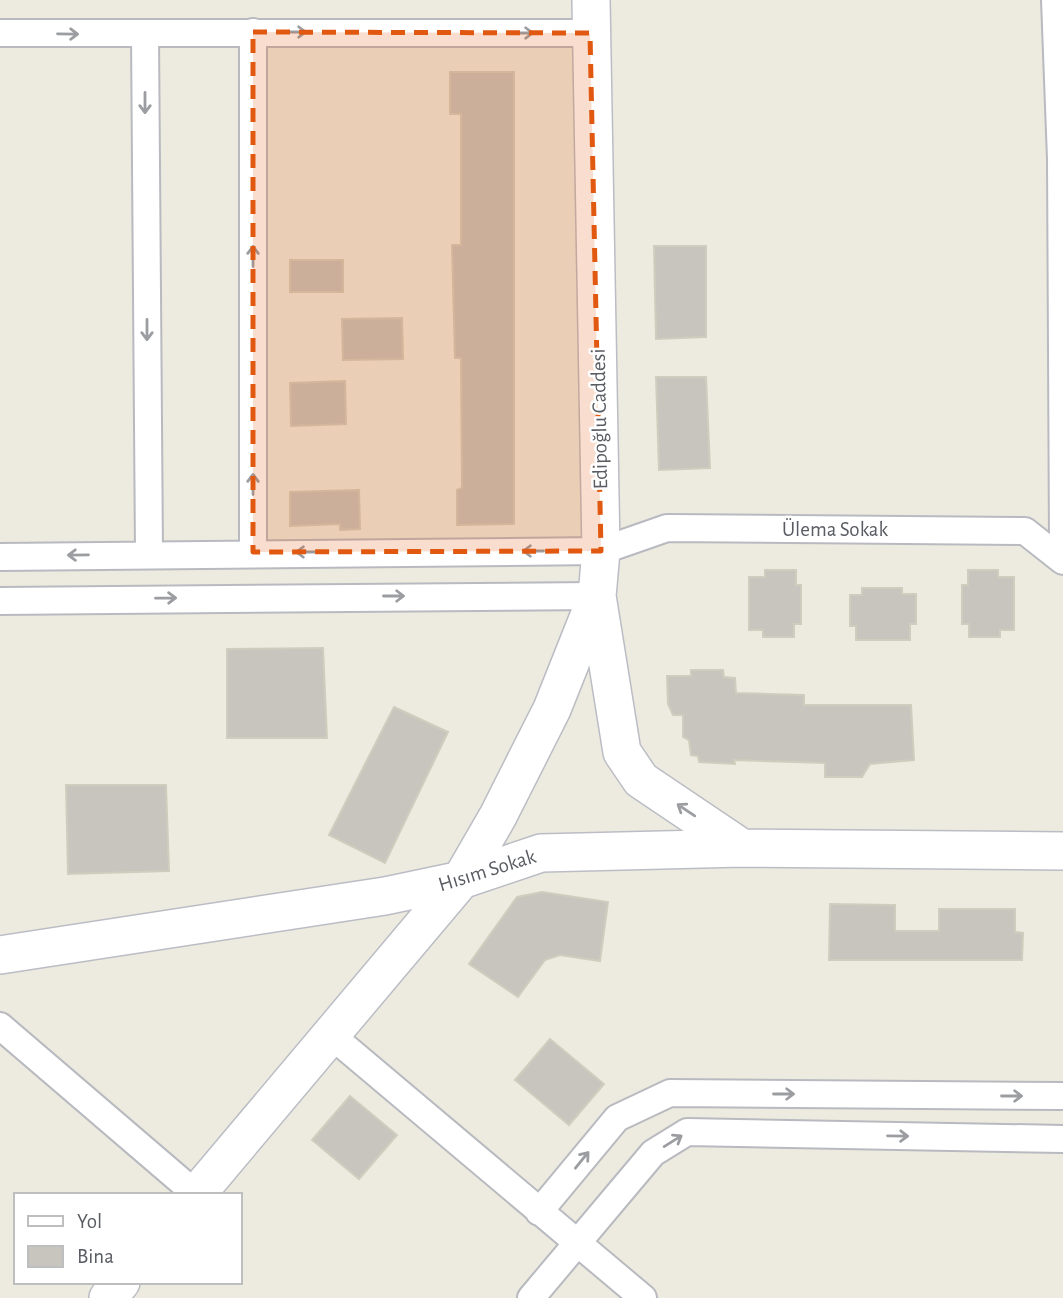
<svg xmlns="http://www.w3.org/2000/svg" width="1063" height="1298" viewBox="0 0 1063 1298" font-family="'Alegreya Sans',sans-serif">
<rect width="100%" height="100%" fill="#edebdf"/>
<!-- building -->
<path fill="#c7c5bd" stroke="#d1cdbe" stroke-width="2" d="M 450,72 L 514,72 L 514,524 L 457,525 L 457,490 L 462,488 L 461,358 L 455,358 L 452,245 L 461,245 L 461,114 L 450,114 Z
M 654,246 L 706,246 L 706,337 L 656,339 Z
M 290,260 L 343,260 L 343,292 L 290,292 Z
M 402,318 L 403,359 L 343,360 L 342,319 Z
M 656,377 L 706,377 L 710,468 L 659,470 Z
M 345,381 L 346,424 L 291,426 L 290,383 Z
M 359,490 L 360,529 L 340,530 L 340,524 L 290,526 L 290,492 Z
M 765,570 L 796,570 L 796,585 L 801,585 L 801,624 L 794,624 L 794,637 L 763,637 L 763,630 L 749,630 L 749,577 L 765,577 Z
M 968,570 L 998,570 L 998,577 L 1014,577 L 1014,630 L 1000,630 L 1000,637 L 969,637 L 969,624 L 962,624 L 962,585 L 968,585 Z
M 862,588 L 902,588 L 902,594 L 916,594 L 916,624 L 910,624 L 910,640 L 856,640 L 856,626 L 850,626 L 850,595 L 862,595 Z
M 323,648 L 327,738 L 227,738 L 227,649 Z
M 691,670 L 723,670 L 724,677 L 735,678 L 736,693 L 804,695 L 804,705 L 911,705 L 914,760 L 870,764 L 862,777 L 825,777 L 825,763 L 734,760 L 735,764 L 699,762 L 698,756 L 691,755 L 689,740 L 683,737 L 683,715 L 673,715 L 668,704 L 667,676 L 691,676 Z
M 394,707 L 448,732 L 385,863 L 329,835 Z
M 66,785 L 166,785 L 169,871 L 68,874 Z
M 542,892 L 608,902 L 600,961 L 560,955 L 545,960 L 518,997 L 469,964 L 517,897 Z
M 830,904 L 895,905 L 895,931 L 939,931 L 939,909 L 1015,909 L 1015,932 L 1023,933 L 1022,960 L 829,960 Z
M 550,1039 L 604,1084 L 569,1125 L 515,1080 Z
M 350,1096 L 397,1135 L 359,1179 L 312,1140 Z"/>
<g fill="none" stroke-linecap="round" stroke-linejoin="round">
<!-- street casing -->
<g stroke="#b8bac0" stroke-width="30">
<path id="street" d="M 1055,0 L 1061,159 L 1063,545
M 253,32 L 253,552
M 0,33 L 590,33
M 145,34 L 149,554
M 0,557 L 601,551 L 667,528 L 1025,531 L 1063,561
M 0,601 L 597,596
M 0,1026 L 196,1194
M 332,1036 L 643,1298
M 539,1212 L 617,1118 L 670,1093 L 1063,1096
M 531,1298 L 653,1153 L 687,1132 L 1063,1139"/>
</g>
<!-- secondary casing -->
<g stroke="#bbbdc5" stroke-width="40">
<path id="secondary" d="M 597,596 L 622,752 L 641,780 L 742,848
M 0,955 L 385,896 L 461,880 L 541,853 L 742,848 L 1063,851
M 196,1195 L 461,880 L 498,816 L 552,709 L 597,596 L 601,551 L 591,0
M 108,1298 L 121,1282"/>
</g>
<!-- street -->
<use href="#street" stroke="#fff" stroke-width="26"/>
<!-- secondary -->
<use href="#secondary" stroke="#fff" stroke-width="37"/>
</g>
<!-- one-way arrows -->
<defs><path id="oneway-shaft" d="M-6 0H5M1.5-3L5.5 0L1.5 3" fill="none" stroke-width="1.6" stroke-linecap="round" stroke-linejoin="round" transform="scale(1.75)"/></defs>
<g stroke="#9b9da1">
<use href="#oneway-shaft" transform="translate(296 32)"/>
<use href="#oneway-shaft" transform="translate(523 33)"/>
<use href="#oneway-shaft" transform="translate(68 34) rotate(1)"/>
<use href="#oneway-shaft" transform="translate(145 103) rotate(90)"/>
<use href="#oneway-shaft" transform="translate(253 256) rotate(-90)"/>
<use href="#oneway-shaft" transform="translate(147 330) rotate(90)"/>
<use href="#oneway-shaft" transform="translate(253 484) rotate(-90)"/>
<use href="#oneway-shaft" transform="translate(533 551) rotate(180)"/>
<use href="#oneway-shaft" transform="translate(306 552) rotate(180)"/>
<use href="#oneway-shaft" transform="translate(78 555) rotate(179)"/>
<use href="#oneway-shaft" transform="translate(394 596)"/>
<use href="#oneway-shaft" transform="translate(166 598) rotate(-1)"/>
<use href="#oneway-shaft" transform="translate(686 810) rotate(-146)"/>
<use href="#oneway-shaft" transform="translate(784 1094)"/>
<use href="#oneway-shaft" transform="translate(1012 1096)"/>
<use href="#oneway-shaft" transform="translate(898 1136) rotate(1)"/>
<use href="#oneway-shaft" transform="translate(673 1141) rotate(-32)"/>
<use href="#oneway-shaft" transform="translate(582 1160) rotate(-51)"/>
</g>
<!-- marked area -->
<path fill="#e15910" fill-opacity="0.2" stroke="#e15910" stroke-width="5" stroke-dasharray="14 9" stroke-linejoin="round" d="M 253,32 L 590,33 L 601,551 L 253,552 Z"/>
<g text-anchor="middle" stroke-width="5" stroke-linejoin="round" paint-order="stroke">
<!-- street labels -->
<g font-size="21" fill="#595c62" stroke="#fff">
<text transform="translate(599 419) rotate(-91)" y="7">Edipoğlu Caddesi</text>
<text x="835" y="536">Ülema Sokak</text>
<text transform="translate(487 870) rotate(-17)" y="7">Hısım Sokak</text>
</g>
</g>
<!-- legend -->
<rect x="14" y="1193" width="228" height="91" fill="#ffffff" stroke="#bdbec0" stroke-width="2"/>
<rect x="28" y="1216" width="35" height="10" fill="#ffffff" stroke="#bdbec0" stroke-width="2"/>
<text x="77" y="1228" font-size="21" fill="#595c62">Yol</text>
<rect x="28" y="1246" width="35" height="21" fill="#c7c5bd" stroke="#bdbec0" stroke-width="2"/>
<text x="77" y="1263" font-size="21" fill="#595c62">Bina</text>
</svg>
